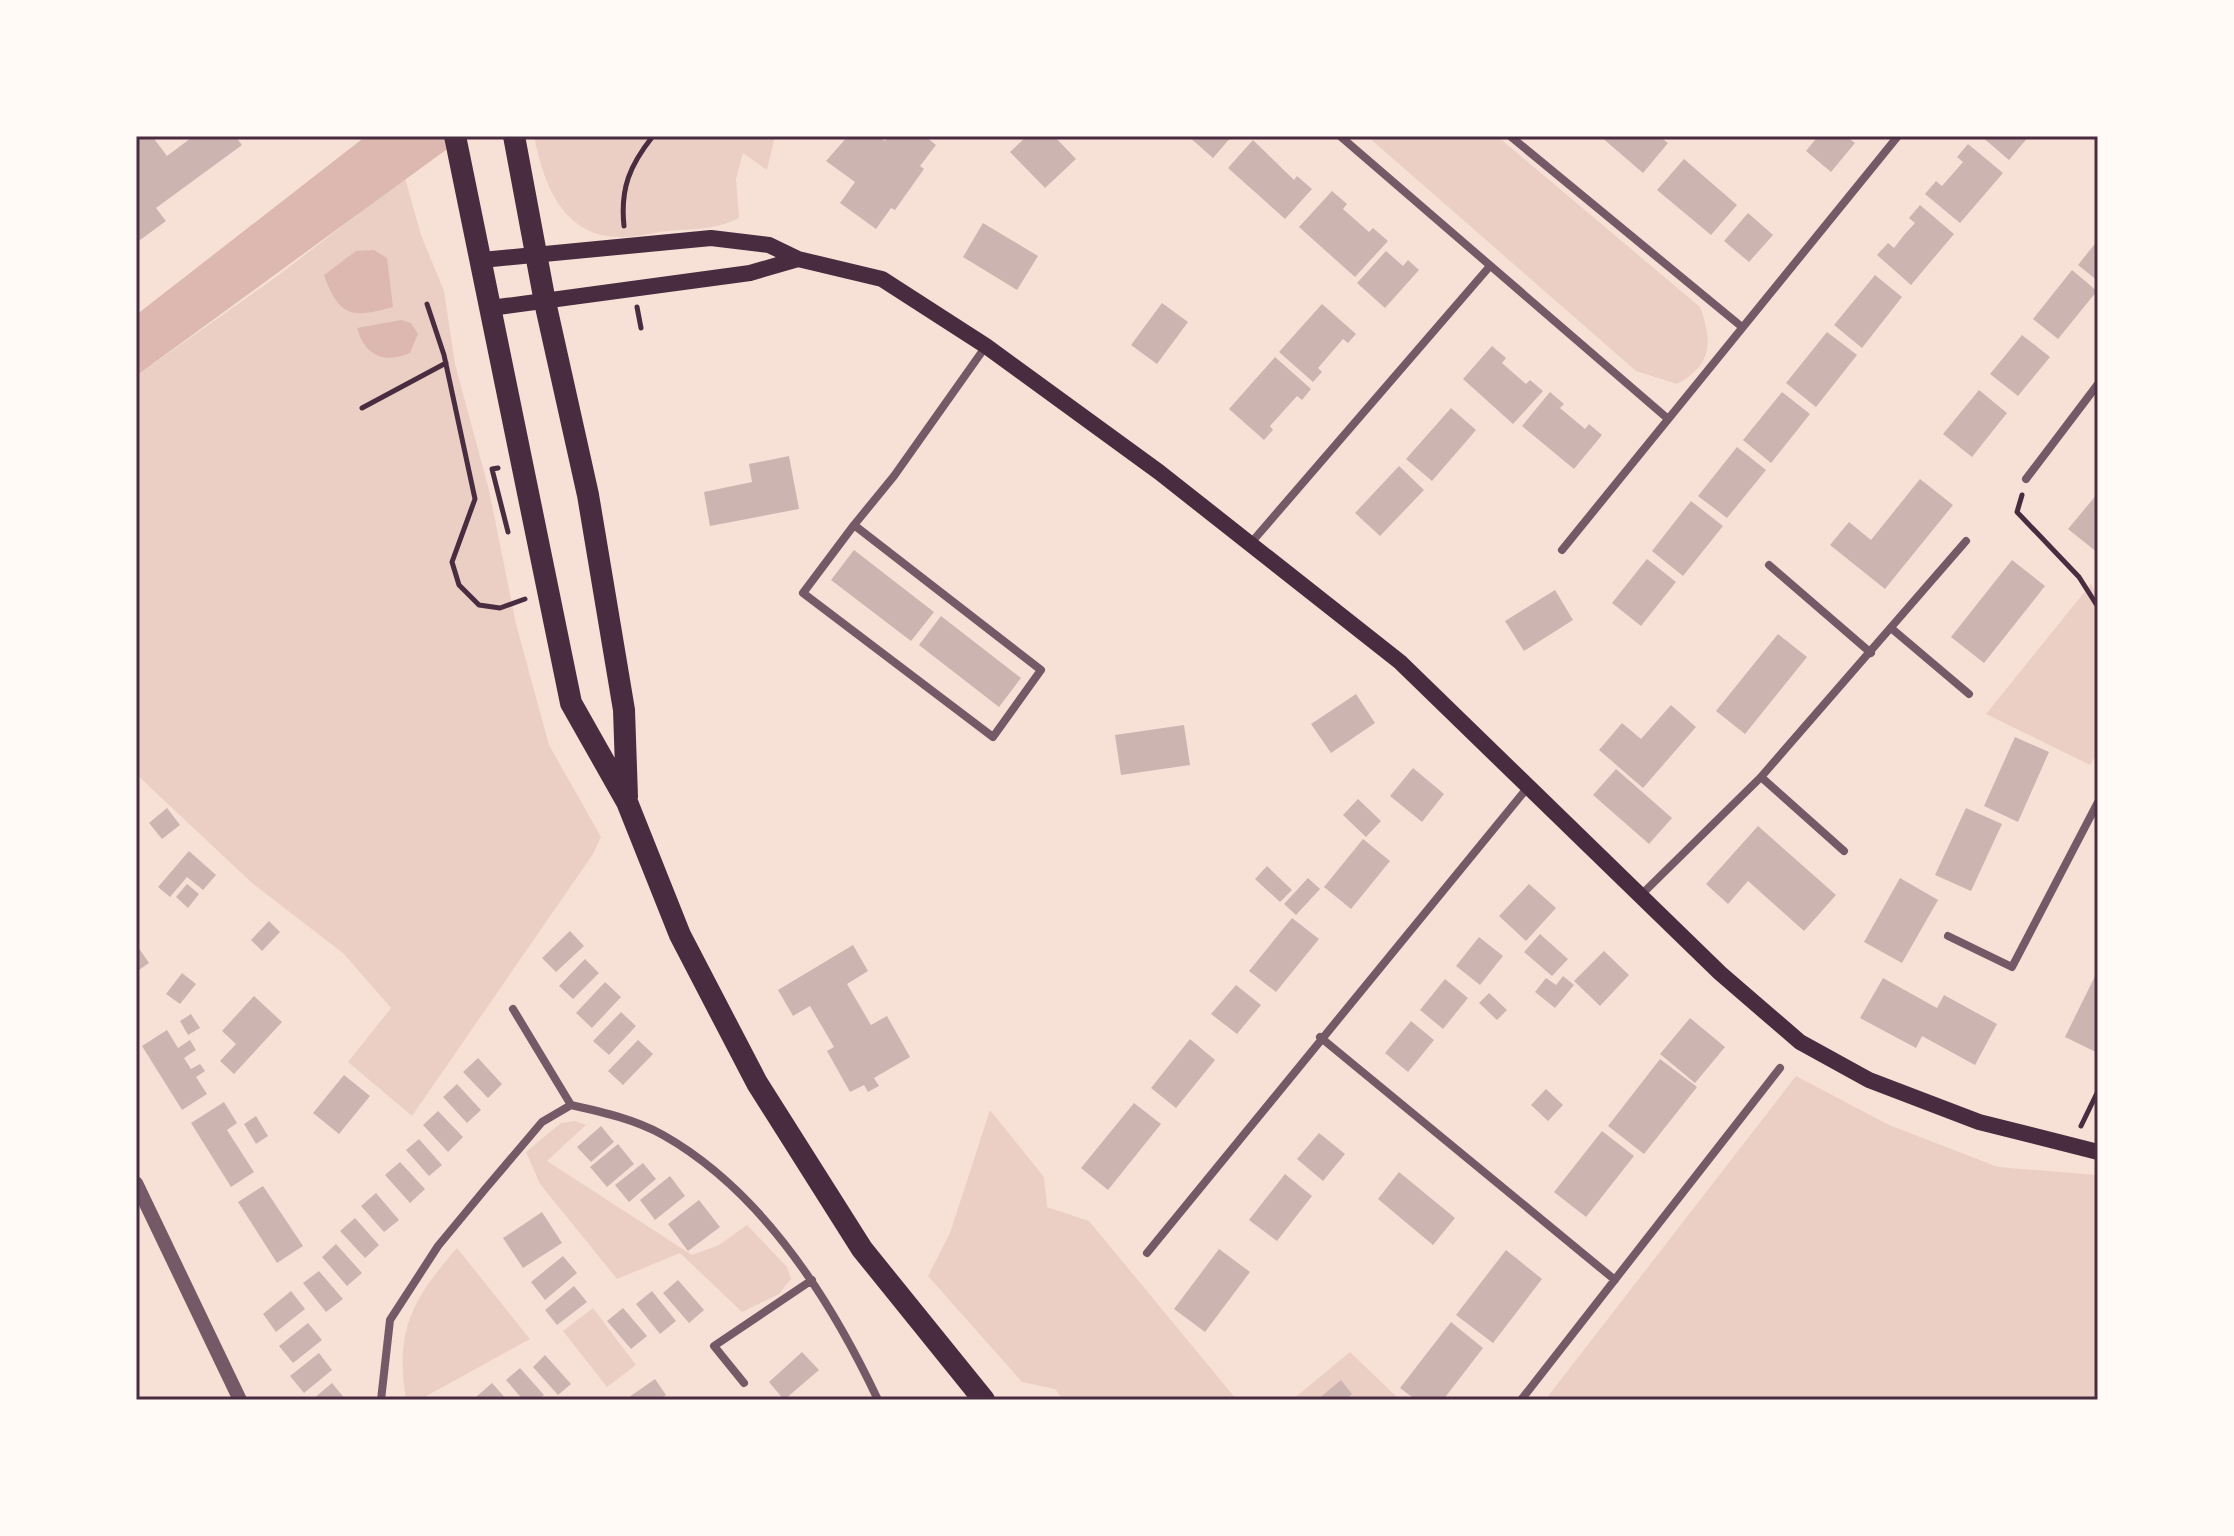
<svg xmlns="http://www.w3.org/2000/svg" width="2234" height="1536" viewBox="0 0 2234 1536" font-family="'Crimson Pro',serif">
<rect width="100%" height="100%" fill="#f7e1d7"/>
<!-- green -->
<path fill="#ebcfc5" d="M 534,136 L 775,136 L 767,170 L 743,153 L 736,179 L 739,218 C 715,230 693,229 667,231 C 651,233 633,238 617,237 C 561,235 543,181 534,136 Z
M 1367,136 L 1497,136 L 1700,307 C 1713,342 1712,365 1677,384 L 1636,371 Z
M 405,178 L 421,235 L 444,291 L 455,364 L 489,490 L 516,624 L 549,745 L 601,837 L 593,854 L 412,1116 L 348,1062 L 391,1008 L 344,954 L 252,883 L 136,774 L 136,376 L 276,277 Z
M 2091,584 L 2098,597 L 2098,752 L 2090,765 L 1986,714 Z
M 1796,1076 L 1889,1125 L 1998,1167 L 2098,1175 L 2098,1400 L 1545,1400 Z
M 990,1110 L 1044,1177 L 1047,1207 L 1089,1221 L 1237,1400 L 1063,1400 L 1055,1389 L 1022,1382 L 928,1276 L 950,1233 Z
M 575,1121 L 586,1125 L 547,1161 L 692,1255 L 719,1245 L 747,1225 L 787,1267 L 791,1279 L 779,1294 L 742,1312 L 680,1253 L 617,1279 L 540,1184 L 526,1152 L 561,1123 Z
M 457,1248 L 530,1339 L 419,1400 L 406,1400 C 395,1330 411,1301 457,1248 Z
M 593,1308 L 636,1365 L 607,1387 L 563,1331 Z
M 1350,1352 L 1400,1400 L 1292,1400 Z"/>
<!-- water -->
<path fill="#dcb8b0" d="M 366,136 L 465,136 L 136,376 L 136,315 Z
M 374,250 L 387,258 L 393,307 C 353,318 339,318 324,275 L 356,251 Z
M 401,320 L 411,323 L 418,334 L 410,353 C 384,364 365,356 357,328 Z"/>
<!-- building -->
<path fill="#ccb4b1" d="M 136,136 L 152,136 L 167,156 L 191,138 L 189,136 L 235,136 L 242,145 L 156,208 L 166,221 L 136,243 Z
M 848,136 L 878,136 L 885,141 L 889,136 L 925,136 L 936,145 L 920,166 L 924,169 L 895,210 L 891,208 L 876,229 L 840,203 L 855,182 L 826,161 Z
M 1027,136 L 1054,136 L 1076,159 L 1045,188 L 1010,152 Z
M 1188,136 L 1232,136 L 1213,158 Z
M 1600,136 L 1659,136 L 1668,143 L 1643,173 Z
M 1818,136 L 1846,136 L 1855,143 L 1831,172 L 1806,151 Z
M 1981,136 L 2029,136 L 2009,160 Z
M 1253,140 L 1294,180 L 1297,176 L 1312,189 L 1285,219 L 1228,168 Z
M 1968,144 L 2003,173 L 1960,223 L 1925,194 L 1936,181 L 1942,186 L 1963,162 L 1957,157 Z
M 1684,159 L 1737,205 L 1711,235 L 1657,190 Z
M 1332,191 L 1347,204 L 1343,209 L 1369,232 L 1373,228 L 1388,241 L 1355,277 L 1299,227 Z
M 1920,205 L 1954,234 L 1911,285 L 1877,255 L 1888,243 L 1894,248 L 1904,235 L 1915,223 L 1909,218 Z
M 1748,213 L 1773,235 L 1749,262 L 1724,241 Z
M 983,223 L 1038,256 L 1017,290 L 963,257 Z
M 2098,240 L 2098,281 L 2078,265 Z
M 1386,251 L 1403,266 L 1408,260 L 1419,270 L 1385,308 L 1357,283 Z
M 2072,270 L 2097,291 L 2058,339 L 2033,319 Z
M 1875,275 L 1902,297 L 1862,348 L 1834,325 Z
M 1162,303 L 1188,322 L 1157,364 L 1131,345 Z
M 1322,304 L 1356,334 L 1348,343 L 1343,339 L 1318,368 L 1322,372 L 1313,382 L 1279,352 Z
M 1827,332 L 1857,355 L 1816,407 L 1786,383 Z
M 2022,335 L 2050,357 L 2018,396 L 1990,374 Z
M 1492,346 L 1506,358 L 1502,363 L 1526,384 L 1530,380 L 1543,391 L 1513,424 L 1463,379 Z
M 1275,357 L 1311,389 L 1302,400 L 1297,396 L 1270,426 L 1273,430 L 1264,440 L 1229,409 Z
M 1979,390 L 2007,413 L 1972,457 L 1943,434 Z
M 1550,392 L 1564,404 L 1560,408 L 1585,429 L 1589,424 L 1602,435 L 1574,469 L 1522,426 Z
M 1782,392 L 1810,414 L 1771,463 L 1743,440 Z
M 1451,408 L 1476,430 L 1432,481 L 1406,459 Z
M 1737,447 L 1766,470 L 1727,518 L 1698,496 Z
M 789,456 L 799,509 L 710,526 L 704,492 L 752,482 L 749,464 Z
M 1399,466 L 1424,490 L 1380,536 L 1355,513 Z
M 1920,479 L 1953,505 L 1885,589 L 1830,545 L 1849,522 L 1871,540 Z
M 2098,493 L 2098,553 L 2068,529 Z
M 1691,501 L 1723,526 L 1683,576 L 1652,551 Z
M 854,550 L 934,612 L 911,641 L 831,580 Z
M 1647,559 L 1676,582 L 1641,626 L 1612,603 Z
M 2012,560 L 2045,586 L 1984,663 L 1951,637 Z
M 1555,590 L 1573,620 L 1524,651 L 1505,621 Z
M 941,616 L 1021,678 L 999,707 L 919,645 Z
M 1778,634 L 1807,657 L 1745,734 L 1716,711 Z
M 1356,694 L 1375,723 L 1331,753 L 1311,724 Z
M 1671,705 L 1696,727 L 1643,788 L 1599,750 L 1622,723 L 1641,739 Z
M 1184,725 L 1190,765 L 1121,775 L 1115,735 Z
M 2015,737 L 2049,752 L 2018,822 L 1984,806 Z
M 1413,768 L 1444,794 L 1422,822 L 1390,796 Z
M 1616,769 L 1672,818 L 1649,844 L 1593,795 Z
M 1358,799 L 1381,821 L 1366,837 L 1343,815 Z
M 167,808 L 180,825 L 162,839 L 149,823 Z
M 1966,808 L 2002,824 L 1971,891 L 1935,875 Z
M 1758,826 L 1836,895 L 1804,931 L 1748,881 L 1728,904 L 1706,884 Z
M 1363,839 L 1390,861 L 1351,909 L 1324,887 Z
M 189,851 L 216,875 L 203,890 L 187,877 L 170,897 L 158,887 Z
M 1267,866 L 1292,890 L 1280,902 L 1255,879 Z
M 1308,878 L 1320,889 L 1296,915 L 1284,904 Z
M 1900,878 L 1938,900 L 1902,963 L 1864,942 Z
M 187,884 L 199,894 L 188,908 L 176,897 Z
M 1529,884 L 1556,908 L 1526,941 L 1499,916 Z
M 1292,918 L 1319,939 L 1276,992 L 1249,971 Z
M 269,921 L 280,932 L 262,951 L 251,940 Z
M 570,931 L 584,946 L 556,972 L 542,958 Z
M 1540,934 L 1568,959 L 1552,976 L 1524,952 Z
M 1479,937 L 1503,956 L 1480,985 L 1456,966 Z
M 136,944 L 149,963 L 136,972 Z
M 853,945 L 868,971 L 847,984 L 871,1025 L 887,1016 L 910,1057 L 874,1078 L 879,1086 L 868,1092 L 864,1085 L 850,1092 L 827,1051 L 834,1047 L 810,1006 L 793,1016 L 778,990 Z
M 1604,951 L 1629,975 L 1600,1006 L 1574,981 Z
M 585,959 L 599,973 L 573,999 L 559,986 Z
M 2098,970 L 2098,1053 L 2065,1037 Z
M 182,973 L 196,984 L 180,1004 L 166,994 Z
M 1563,976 L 1574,985 L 1555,1008 L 1535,992 L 1546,978 L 1556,985 Z
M 1883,978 L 1937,1008 L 1944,995 L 1997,1024 L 1975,1065 L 1922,1036 L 1916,1048 L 1860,1018 Z
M 1445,979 L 1468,998 L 1443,1029 L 1420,1010 Z
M 605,982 L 621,997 L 592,1028 L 576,1013 Z
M 1236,985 L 1261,1005 L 1237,1034 L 1211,1014 Z
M 1489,993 L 1507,1010 L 1497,1020 L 1479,1003 Z
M 254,996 L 282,1022 L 234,1074 L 220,1061 L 236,1044 L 222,1031 Z
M 621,1012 L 636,1026 L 609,1055 L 593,1041 Z
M 191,1014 L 200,1028 L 188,1035 L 180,1021 Z
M 1690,1018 L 1725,1047 L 1695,1083 L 1660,1054 Z
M 1411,1021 L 1434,1040 L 1408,1072 L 1385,1053 Z
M 167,1030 L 178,1048 L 190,1040 L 196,1050 L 184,1058 L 191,1069 L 200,1064 L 205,1071 L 196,1077 L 207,1094 L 182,1110 L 142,1046 Z
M 1190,1039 L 1215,1060 L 1176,1108 L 1151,1088 Z
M 638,1040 L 653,1054 L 623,1085 L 608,1071 Z
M 478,1058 L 502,1084 L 488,1098 L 463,1072 Z
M 1660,1059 L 1697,1087 L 1644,1154 L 1608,1126 Z
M 344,1075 L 370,1096 L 339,1134 L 313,1113 Z
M 457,1084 L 481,1110 L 467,1123 L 443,1097 Z
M 1546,1089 L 1563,1105 L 1548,1121 L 1531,1105 Z
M 224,1102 L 237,1123 L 227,1130 L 254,1172 L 231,1187 L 191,1123 Z
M 1134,1103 L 1161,1124 L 1108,1190 L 1081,1168 Z
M 438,1111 L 463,1137 L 448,1152 L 423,1125 Z
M 256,1116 L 268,1136 L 256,1144 L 244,1124 Z
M 601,1126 L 614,1142 L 591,1162 L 577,1147 Z
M 1602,1131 L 1634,1156 L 1586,1217 L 1554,1192 Z
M 1319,1133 L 1345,1154 L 1323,1181 L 1297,1159 Z
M 419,1139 L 442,1165 L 429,1176 L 406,1150 Z
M 618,1144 L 634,1164 L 607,1187 L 590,1167 Z
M 400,1162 L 425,1189 L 410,1203 L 385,1175 Z
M 643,1163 L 656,1179 L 629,1202 L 615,1185 Z
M 1399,1172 L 1455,1218 L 1433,1245 L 1378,1199 Z
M 1285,1174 L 1312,1196 L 1277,1241 L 1249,1220 Z
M 670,1176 L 685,1196 L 655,1220 L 640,1200 Z
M 263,1186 L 303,1246 L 277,1263 L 238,1202 Z
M 376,1193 L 399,1220 L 384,1232 L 361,1206 Z
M 699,1200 L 720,1227 L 688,1251 L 668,1224 Z
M 542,1212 L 562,1243 L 523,1268 L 503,1238 Z
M 355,1218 L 379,1245 L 365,1258 L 340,1231 Z
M 336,1244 L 362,1273 L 347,1286 L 322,1257 Z
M 1219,1249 L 1250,1272 L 1205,1332 L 1174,1309 Z
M 1506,1250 L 1542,1279 L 1493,1343 L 1456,1315 Z
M 563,1256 L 577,1273 L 545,1300 L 531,1282 Z
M 319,1271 L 343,1299 L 326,1312 L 303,1283 Z
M 678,1280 L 704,1310 L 689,1323 L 663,1293 Z
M 574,1286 L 587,1302 L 557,1325 L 545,1310 Z
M 291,1291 L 305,1309 L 276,1332 L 263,1314 Z
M 652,1291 L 676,1321 L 660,1334 L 636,1304 Z
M 623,1308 L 647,1336 L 631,1349 L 607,1321 Z
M 1451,1322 L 1483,1348 L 1443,1400 L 1416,1400 L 1400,1388 Z
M 308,1323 L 322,1340 L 293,1363 L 279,1346 Z
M 802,1352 L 819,1370 L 784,1400 L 769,1382 Z
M 319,1353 L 332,1370 L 304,1393 L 290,1376 Z
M 545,1355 L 571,1384 L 558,1395 L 533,1367 Z
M 520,1368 L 544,1395 L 538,1400 L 523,1400 L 506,1380 Z
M 655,1379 L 666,1395 L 659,1400 L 625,1400 Z
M 1341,1380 L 1352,1394 L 1345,1400 L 1317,1400 Z
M 332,1383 L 346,1400 L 312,1400 Z
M 492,1383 L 507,1400 L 479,1400 L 476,1397 Z"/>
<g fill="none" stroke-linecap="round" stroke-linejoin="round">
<!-- path -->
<path stroke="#4a2c40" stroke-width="5" d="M 624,226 C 620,188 630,165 653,136
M 427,304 L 444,355 L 475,499 L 452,562 L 459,585 L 479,605 L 500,608 L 525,599
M 637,307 L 641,328
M 362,408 L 446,363
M 498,468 L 492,469 L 508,532
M 2022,495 L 2017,512 L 2079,577 L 2098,607
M 2081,1126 L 2098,1091"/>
<!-- minor -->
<path stroke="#755966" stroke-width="8" d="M 1340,136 L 1667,418
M 1510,136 L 1742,327
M 2026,479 L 2098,384
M 854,525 L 803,593 L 993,737 L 1041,670 L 854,525 L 894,476 L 986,346
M 1250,544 L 1490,266
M 1562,550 L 1898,136
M 1769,565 L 1871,653
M 1891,628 L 1969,694
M 1761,777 L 1844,851
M 1641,895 L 1761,777 L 1966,541
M 1948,936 L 2012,967 L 2098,802
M 513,1009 L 571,1105
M 1320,1037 L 1615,1280
M 1147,1253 L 1528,787
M 744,1383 L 714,1346 L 812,1280
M 381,1400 L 390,1320 L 438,1246 L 486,1188 L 542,1122 L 571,1105 C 602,1112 634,1119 663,1135 C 762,1191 831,1300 878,1400
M 1521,1400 L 1780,1068"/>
<!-- tertiary -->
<path stroke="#755966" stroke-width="14" d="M 136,1183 L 240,1400"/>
<!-- secondary -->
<path stroke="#4a2c40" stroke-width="16" d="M 482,260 L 711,238 L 769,245 L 798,259 L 882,279 L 986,346 L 1159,472 L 1400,662 L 1720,973 L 1800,1042 L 1869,1080 L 1979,1122 L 2098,1152
M 491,308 L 750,273 L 798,259"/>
<!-- trunk -->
<path stroke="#4a2c40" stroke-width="22" d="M 455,136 L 571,703 L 627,802 L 680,935 L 757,1083 L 862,1249 L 984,1400
M 514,136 L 545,302 L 588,495 L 624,710 L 627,797"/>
</g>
<!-- border -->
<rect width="2234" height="1536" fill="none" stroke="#fffaf5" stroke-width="276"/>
<rect x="138" y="138" width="1958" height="1260" fill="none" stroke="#4a2c40" stroke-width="3"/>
</svg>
